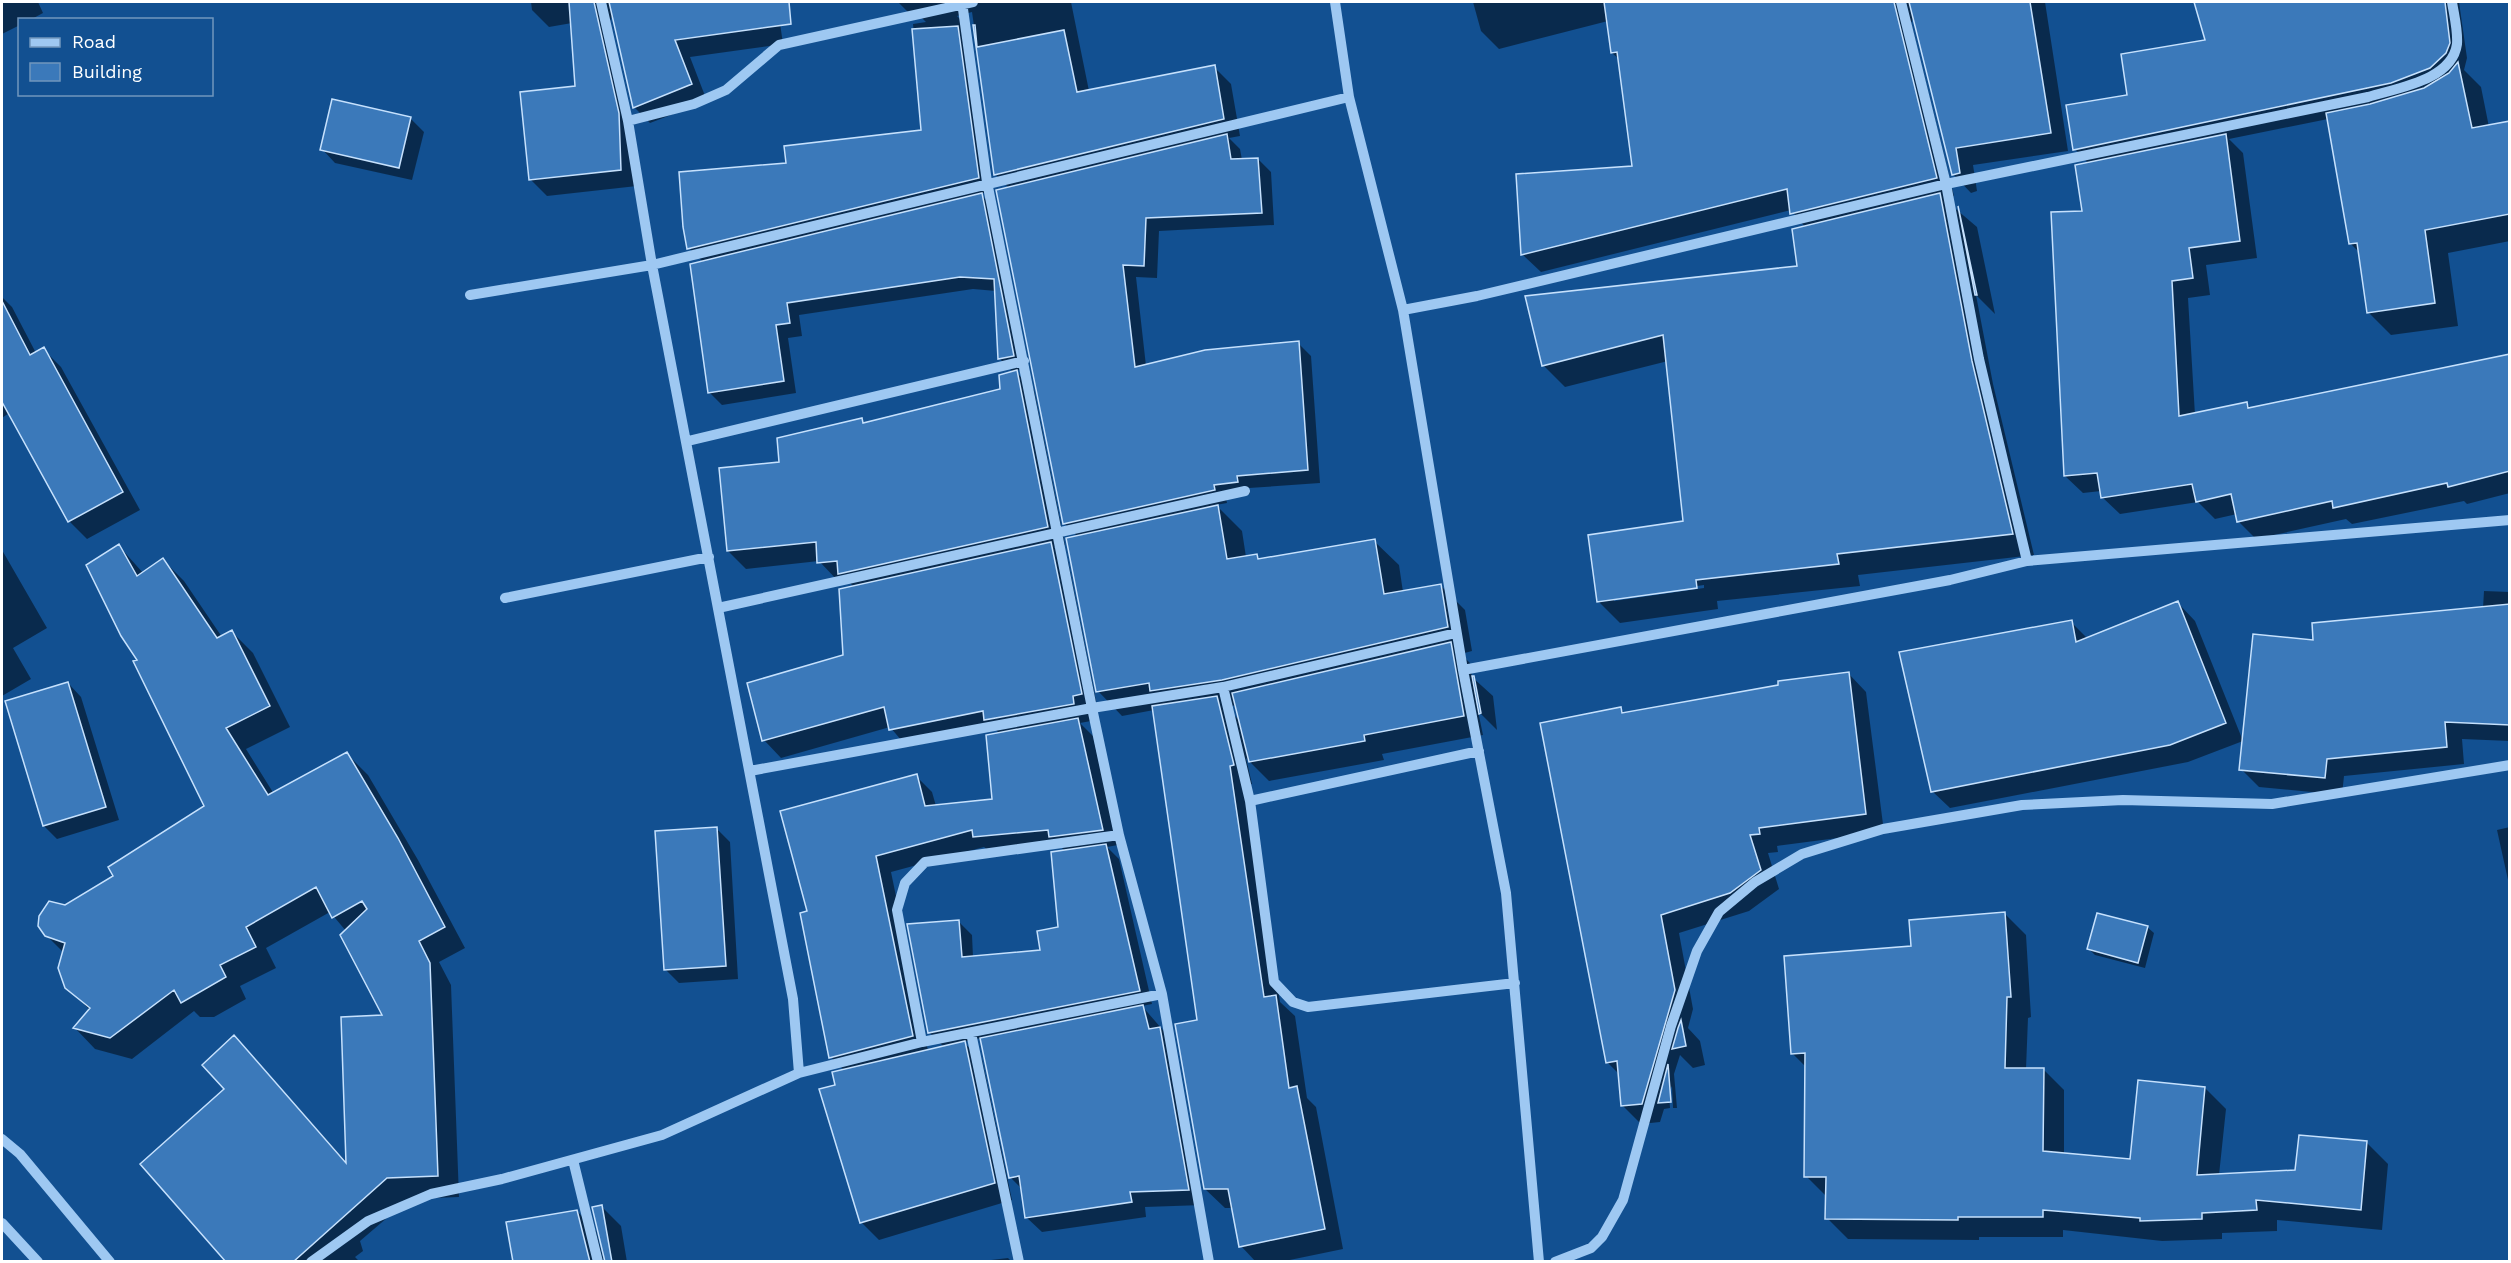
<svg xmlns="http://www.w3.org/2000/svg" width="2511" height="1263" viewBox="0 0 2511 1263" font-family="'Work Sans',sans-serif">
<rect width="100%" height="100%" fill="#125091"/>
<!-- shadow -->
<path fill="#0007" fill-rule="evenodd" d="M 2,2 L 38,2 L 43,13 L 30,20 L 20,20 L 20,25 L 2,34 Z
M 531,2 L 777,2 L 783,44 L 690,57 L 707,101 L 650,123 L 634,107 L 613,13 L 610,21 L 637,186 L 547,196 L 530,179 L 576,87 L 572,23 L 549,27 L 532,10 Z
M 898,2 L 1071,2 L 1089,91 L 1214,67 L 1231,84 L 1240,136 L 1229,138 L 1240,149 L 1242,160 L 1258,159 L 1271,172 L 1274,225 L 1159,231 L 1157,278 L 1136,277 L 1146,366 L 1298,343 L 1311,356 L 1320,483 L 1249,488 L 1250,494 L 1226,498 L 1227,503 L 1216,505 L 1242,531 L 1246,557 L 1257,556 L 1261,560 L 1374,541 L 1399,565 L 1403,592 L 1441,586 L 1465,610 L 1472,651 L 1461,654 L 1470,663 L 1472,677 L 1493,696 L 1497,730 L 1478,711 L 1483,735 L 1382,754 L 1384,760 L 1269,781 L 1246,758 L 1252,784 L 1249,785 L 1280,1002 L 1295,1016 L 1307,1098 L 1316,1107 L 1343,1249 L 1280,1262 L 1256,1262 L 1241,1246 L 1233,1208 L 1225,1208 L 1205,1189 L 1199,1021 L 1154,710 L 1122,716 L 1098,691 L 1078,537 L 1064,523 L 1009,188 L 995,174 L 972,12 L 957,16 L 969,28 L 991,191 L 980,194 L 994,208 L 1026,368 L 1015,371 L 1034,390 L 1065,545 L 1054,547 L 1068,561 L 1098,711 L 1091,721 L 1080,723 L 1093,736 L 1118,845 L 1107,847 L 1119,859 L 1152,1004 L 1142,1006 L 1175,1044 L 1203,1205 L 1145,1207 L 1146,1217 L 1042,1232 L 1026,1217 L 1022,1189 L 1011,1178 L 981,1038 L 963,1042 L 982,1060 L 1012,1200 L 879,1240 L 861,1222 L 837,1086 L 845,1071 L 831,1057 L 809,912 L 916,776 L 932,792 L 936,806 L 993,801 L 1000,734 L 995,729 L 907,747 L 890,727 L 781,758 L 764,740 L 845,656 L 854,587 L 846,579 L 837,580 L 819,561 L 746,569 L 728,551 L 781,463 L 861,419 L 865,424 L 1001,391 L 1014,373 L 1000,359 L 996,291 L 973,289 L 799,315 L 802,336 L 788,338 L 796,393 L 722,405 L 709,392 L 703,262 L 689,248 L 785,165 L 923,131 L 913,24 L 926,22 L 920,16 L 913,17 ZM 1237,705 L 1240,721 L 1226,707 ZM 1059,845 L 1066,852 L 1060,928 L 1042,952 L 973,957 L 972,935 L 959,922 L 929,1032 L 944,1047 L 928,1051 L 891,872 L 984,847 L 990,852 Z
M 1473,2 L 2045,2 L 2068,151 L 1973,165 L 1977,191 L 1971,193 L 1953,174 L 1914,17 L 1911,23 L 1954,196 L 1944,199 L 1977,227 L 1995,314 L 1976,295 L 1993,384 L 2034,555 L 1858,575 L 1860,586 L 1717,601 L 1718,609 L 1620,623 L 1598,601 L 1685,522 L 1668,361 L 1565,387 L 1543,365 L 1799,268 L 1805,227 L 1791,210 L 1541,272 L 1523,255 L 1518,175 L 1633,167 L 1620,60 L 1612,53 L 1608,21 L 1499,49 L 1481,31 ZM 1704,585 L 1704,588 L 1614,601 L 1614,598 Z
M 2196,2 L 2459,2 L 2467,58 L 2464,70 L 2481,87 L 2489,127 L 2510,123 L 2510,241 L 2448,253 L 2458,326 L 2391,335 L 2368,312 L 2360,253 L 2350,243 L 2328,119 L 2229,139 L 2243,153 L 2257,258 L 2206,265 L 2210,295 L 2188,298 L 2195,415 L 2246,403 L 2251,408 L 2510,362 L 2510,493 L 2467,504 L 2464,501 L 2352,524 L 2346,519 L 2256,539 L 2239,522 L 2237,514 L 2215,519 L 2198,502 L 2120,514 L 2102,497 L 2101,491 L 2083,493 L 2065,476 L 2089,164 L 2075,149 L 2129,97 L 2207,41 Z
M 410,118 L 424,132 L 412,180 L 335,163 L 322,149 Z
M 2,297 L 12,307 L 36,353 L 43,349 L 61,367 L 140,510 L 87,539 L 69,521 L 9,413 L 2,418 Z
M 119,546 L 144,574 L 163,560 L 184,581 L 222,637 L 232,632 L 253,653 L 290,727 L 246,749 L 274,794 L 347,754 L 368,775 L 418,860 L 465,948 L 439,962 L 451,985 L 459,1197 L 409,1199 L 360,1241 L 363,1251 L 355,1257 L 360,1262 L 228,1262 L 226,1089 L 254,1058 L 348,1164 L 384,1017 L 346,931 L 330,912 L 266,948 L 276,968 L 240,986 L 246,999 L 214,1017 L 200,1017 L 194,1011 L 132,1059 L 95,1049 L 75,1028 L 90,1010 L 66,987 L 64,953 L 46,935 L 65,907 L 116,876 L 206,806 L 139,661 Z
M 2,550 L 47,628 L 13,648 L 31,679 L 2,696 Z
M 2484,591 L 2510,592 L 2510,741 L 2462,739 L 2464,764 L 2344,776 L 2342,795 L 2259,787 L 2241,769 L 2315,642 L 2483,608 Z
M 2178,603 L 2195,621 L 2243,741 L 2188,762 L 1950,808 L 1932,791 L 2071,622 L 2088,639 Z
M 1848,673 L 1866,692 L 1884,832 L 1777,846 L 1778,852 L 1768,853 L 1779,889 L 1749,911 L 1679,933 L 1693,1009 L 1688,1028 L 1700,1041 L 1705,1065 L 1693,1068 L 1680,1055 L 1674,1074 L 1677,1108 L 1673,1108 L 1672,1086 L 1669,1092 L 1670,1108 L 1664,1109 L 1660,1122 L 1641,1124 L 1622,1105 L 1619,1074 L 1607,1062 L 1620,708 L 1625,714 Z
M 68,683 L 81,697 L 119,820 L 57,839 L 44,826 Z
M 2510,827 L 2510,889 L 2497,830 Z
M 716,828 L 730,842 L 738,979 L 679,983 L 666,970 Z
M 2005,914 L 2026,935 L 2031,1017 L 2028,1018 L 2026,1069 L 2043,1069 L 2064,1090 L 2064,1154 L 2131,1160 L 2205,1088 L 2226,1109 L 2219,1175 L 2297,1171 L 2367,1143 L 2388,1164 L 2382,1230 L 2277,1220 L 2277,1231 L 2222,1233 L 2222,1239 L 2162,1241 L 2063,1230 L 2063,1237 L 1979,1237 L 1979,1240 L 1848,1239 L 1827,1218 L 1827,1197 L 1806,1176 L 1806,1067 L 1792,1053 L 1913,948 Z
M 2147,927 L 2154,933 L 2145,968 L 2095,955 L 2089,949 Z
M 602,1207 L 621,1226 L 627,1262 L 607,1262 Z
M 577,1211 L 596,1231 L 604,1262 L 515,1262 Z
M 1008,1258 L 1012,1262 L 974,1262 Z"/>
<!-- building -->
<path fill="#3b79ba" stroke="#c6e1fd" stroke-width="1.5" d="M 569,2 L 594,2 L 619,113 L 621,170 L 529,180 L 520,92 L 575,86 Z
M 609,2 L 789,2 L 791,24 L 675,40 L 692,84 L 633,108 Z
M 1604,2 L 1894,2 L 1937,178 L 1790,214 L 1787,189 L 1521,255 L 1516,174 L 1632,166 L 1617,52 L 1611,53 Z
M 1909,2 L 2030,2 L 2051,133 L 1956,148 L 1960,173 L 1952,175 Z
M 2194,2 L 2445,2 L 2450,43 L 2446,53 L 2430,68 L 2391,83 L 2073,150 L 2066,105 L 2127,95 L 2121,54 L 2205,40 Z
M 973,25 L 975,25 L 977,47 L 1064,30 L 1077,92 L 1215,65 L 1224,119 L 994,175 Z
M 958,26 L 979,178 L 687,249 L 683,227 L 679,172 L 786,163 L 784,146 L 921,130 L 912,29 Z
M 2458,62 L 2472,128 L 2510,121 L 2510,214 L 2425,230 L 2435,303 L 2367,313 L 2357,243 L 2349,244 L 2326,113 L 2370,104 L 2424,88 L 2449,73 Z
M 332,99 L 411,117 L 399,168 L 320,150 Z
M 1227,134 L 1231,159 L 1258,158 L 1262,213 L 1146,218 L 1144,266 L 1123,265 L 1135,367 L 1205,350 L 1299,341 L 1308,470 L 1237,476 L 1238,482 L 1214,485 L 1215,490 L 1063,524 L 996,190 Z
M 2226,134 L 2240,241 L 2189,248 L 2193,278 L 2172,281 L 2179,416 L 2247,402 L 2248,408 L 2510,354 L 2510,471 L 2448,487 L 2447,483 L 2333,508 L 2332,501 L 2237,522 L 2231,494 L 2196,502 L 2192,484 L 2101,498 L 2097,473 L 2064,476 L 2051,212 L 2082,211 L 2075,165 Z
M 982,193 L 1014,356 L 998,359 L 994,279 L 960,277 L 787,303 L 790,323 L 776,325 L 784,381 L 708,393 L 690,264 Z
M 1940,193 L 1972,361 L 2013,534 L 1837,554 L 1839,564 L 1696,580 L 1697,588 L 1597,602 L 1588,535 L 1683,521 L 1663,335 L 1542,366 L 1525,296 L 1797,266 L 1792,229 Z
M 1958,206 L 1977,295 L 1975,295 Z
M 2,301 L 30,355 L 44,347 L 123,492 L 68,522 L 2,402 Z
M 1017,370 L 1048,527 L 838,574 L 837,561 L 817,563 L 816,542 L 727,551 L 719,468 L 779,462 L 777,438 L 862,418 L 863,423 L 1000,389 L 999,375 Z
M 1218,505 L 1227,559 L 1257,554 L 1258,559 L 1375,539 L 1384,594 L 1441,584 L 1448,627 L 1222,680 L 1150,691 L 1149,683 L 1096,692 L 1066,538 Z
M 1051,542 L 1082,694 L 1073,696 L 1074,704 L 984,720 L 983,711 L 889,730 L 884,707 L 762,741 L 747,683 L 843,655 L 839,589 Z
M 119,544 L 137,576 L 163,558 L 217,638 L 232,630 L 270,706 L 226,728 L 268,795 L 347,752 L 398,838 L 445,927 L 419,941 L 430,963 L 438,1176 L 387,1178 L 293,1262 L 226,1262 L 140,1164 L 224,1089 L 202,1065 L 234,1035 L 346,1163 L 341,1017 L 382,1015 L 340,935 L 367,909 L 362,901 L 332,918 L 316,887 L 246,927 L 256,947 L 220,965 L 226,977 L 181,1003 L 174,990 L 110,1038 L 73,1028 L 90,1008 L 65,988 L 58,968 L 65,943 L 45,936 L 38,926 L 39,916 L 49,901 L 65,905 L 113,876 L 108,867 L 204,806 L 133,661 L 137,660 L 121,636 L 86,565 Z
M 2178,601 L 2226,723 L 2170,745 L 1931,792 L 1899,652 L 2072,620 L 2076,642 Z
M 2510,604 L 2510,725 L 2445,722 L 2447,747 L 2327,759 L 2325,778 L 2239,770 L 2253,634 L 2313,640 L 2312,623 Z
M 1451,642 L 1464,716 L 1364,735 L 1365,741 L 1249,762 L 1232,693 Z
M 1849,672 L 1866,814 L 1759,828 L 1760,834 L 1750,835 L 1761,870 L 1730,893 L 1661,915 L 1675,990 L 1642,1104 L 1621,1106 L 1617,1061 L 1606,1063 L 1540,723 L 1621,707 L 1622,713 L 1778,685 L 1778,681 Z
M 1472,676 L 1474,676 L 1481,713 L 1479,714 Z
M 68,682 L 106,807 L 43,826 L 5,701 Z
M 1217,696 L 1234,765 L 1230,766 L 1264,997 L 1276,995 L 1289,1088 L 1297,1086 L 1325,1229 L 1239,1247 L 1228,1189 L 1204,1189 L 1175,1024 L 1197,1020 L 1152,706 Z
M 1078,718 L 1103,830 L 1049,837 L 1048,830 L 973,837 L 972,830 L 876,856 L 913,1036 L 829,1058 L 800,913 L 807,911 L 780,811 L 917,774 L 925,806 L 992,799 L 986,735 Z
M 717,827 L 726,966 L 664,970 L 655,831 Z
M 1106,844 L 1140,991 L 928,1033 L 907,924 L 959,920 L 962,957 L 1040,950 L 1037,931 L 1058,927 L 1051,852 Z
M 2005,912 L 2011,997 L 2007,997 L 2005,1068 L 2044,1068 L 2043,1151 L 2130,1159 L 2138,1080 L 2205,1087 L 2197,1175 L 2295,1170 L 2299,1135 L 2367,1141 L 2361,1210 L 2256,1200 L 2257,1210 L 2202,1213 L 2202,1219 L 2140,1221 L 2140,1218 L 2043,1210 L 2043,1217 L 1958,1217 L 1958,1220 L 1825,1219 L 1826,1177 L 1804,1177 L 1805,1053 L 1791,1054 L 1784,956 L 1911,946 L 1909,920 Z
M 2097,913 L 2148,926 L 2138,963 L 2087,949 Z
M 1143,1005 L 1149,1029 L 1160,1027 L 1189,1190 L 1130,1192 L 1132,1202 L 1025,1218 L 1019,1176 L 1009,1178 L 980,1038 Z
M 1681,1020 L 1686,1046 L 1672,1049 L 1678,1028 Z
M 965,1041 L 995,1183 L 860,1223 L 819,1089 L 835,1085 L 832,1072 Z
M 1668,1064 L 1671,1102 L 1658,1103 Z
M 602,1205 L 612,1262 L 605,1262 L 592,1207 Z
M 577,1210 L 590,1262 L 513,1262 L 506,1222 Z"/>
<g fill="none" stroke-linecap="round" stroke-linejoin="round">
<!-- minor -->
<path stroke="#9ec8f2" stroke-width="10" d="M 962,2 L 987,182 L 1092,708 L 1223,687 L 1250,801 L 1274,982 L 1293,1002 L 1308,1007 L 1515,983
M 1335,2 L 1349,97 L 1403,310 L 1463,670 L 1506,893 L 1539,1262
M 1901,2 L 1946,184 L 1979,359 L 2027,561
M 628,121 L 694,104 L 726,90 L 779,45 L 973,2
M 470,295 L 652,265 L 1349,97
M 1403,310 L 1477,296 L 1946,184 L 2368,97 C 2396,88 2452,81 2457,44 C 2458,30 2454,15 2452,2
M 688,441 L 1024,361
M 505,598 L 709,557
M 718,608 L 1245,491
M 1463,670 L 1950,580 L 2027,561 L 2510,520
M 1223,687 L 1456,633
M 750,771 L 1092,708 L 1119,835 L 1162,994 L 1209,1262
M 1250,801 L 1479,751
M 971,1033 L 1019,1262
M 922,1042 L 897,910 L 905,883 L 925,862 L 1119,835
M 799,1073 L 922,1042 L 1162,994
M 2,1139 L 20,1154 L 110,1262
M 573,1160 L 598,1262
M 2,1223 L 38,1262
M 311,1262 L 368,1221 L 431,1194 L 502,1179 L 662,1135 L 799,1073 L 793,999 L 652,265 L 628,121 L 601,2
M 1555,1262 L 1591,1248 L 1602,1237 L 1623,1200 L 1671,1026 L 1697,951 L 1719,912 L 1755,882 L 1802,854 L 1883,829 L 2022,805 L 2123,800 L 2272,804 L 2510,765"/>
</g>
<!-- border -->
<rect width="2511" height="1263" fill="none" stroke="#ffffff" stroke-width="6"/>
<!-- legend -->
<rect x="18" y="18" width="195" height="78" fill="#125091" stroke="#7196bd" stroke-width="1.5"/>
<rect x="30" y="38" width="30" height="9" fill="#9ec8f2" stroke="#7196bd" stroke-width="1.5"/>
<text x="72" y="48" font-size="18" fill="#ffffff">Road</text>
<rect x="30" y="63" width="30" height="18" fill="#3b79ba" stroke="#7196bd" stroke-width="1.5"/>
<text x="72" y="78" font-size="18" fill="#ffffff">Building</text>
</svg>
